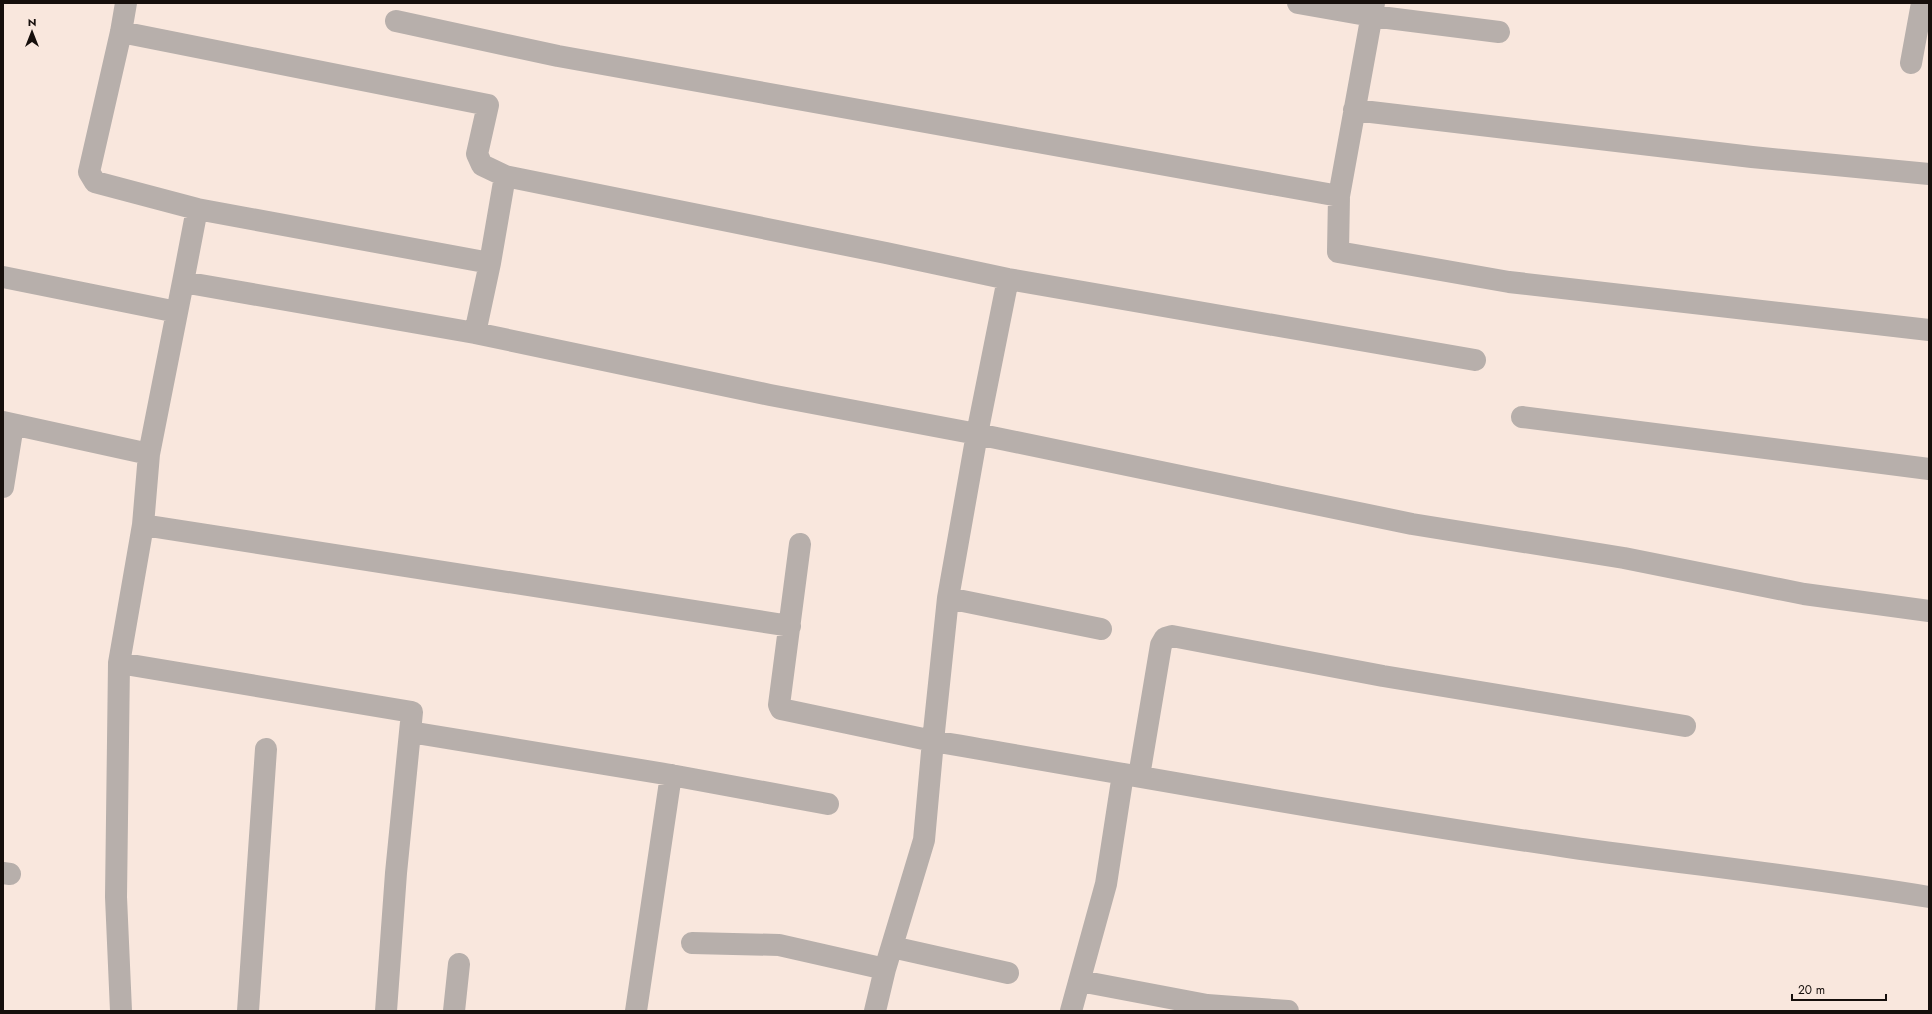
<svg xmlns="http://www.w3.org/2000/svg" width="1932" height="1014" viewBox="0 0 1932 1014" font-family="Jost,sans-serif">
<rect width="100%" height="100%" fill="#f9e7dd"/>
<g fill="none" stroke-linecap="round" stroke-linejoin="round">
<!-- street -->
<path stroke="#b7afab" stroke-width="22" d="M 126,3 L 121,32 L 89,172 L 95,182 L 197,209 L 183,282 L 475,333
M 1298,3 L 1372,16 L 1499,32
M 396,21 L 558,56 L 1339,196 L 1374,3
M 121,32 L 488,105 L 477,154 L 482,165 L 505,176
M 1911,63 L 1922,3
M 1354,110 L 1752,157 L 1929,174
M 1339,196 L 1338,252 L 1509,282 L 1929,330
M 197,209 L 490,263
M 3,277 L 177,312
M 1008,279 L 977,434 L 770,395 L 475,333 L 490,263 L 505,176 L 886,253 L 1008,279 L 1475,360
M 1522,417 L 1929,469
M 3,422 L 149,454
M 3,487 L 13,425
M 143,525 L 790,626
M 800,544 L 779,705 L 781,709 L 933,741 L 924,840 L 885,969
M 948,598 L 1101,629
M 1929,611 L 1804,594 L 1624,558 L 1412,524 L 977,434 L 948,598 L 933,741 C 1144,777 1355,816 1568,847 C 1688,864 1809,877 1929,897
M 119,663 L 412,712 L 396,873 L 386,1011
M 410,732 L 671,775 L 828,804
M 1139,776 L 1161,645 L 1165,638 L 1172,636 L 1383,676 L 1685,726
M 3,873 L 10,874
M 692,943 L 779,945 L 885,969 L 875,1011
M 892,947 L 1008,973
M 1080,981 L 1207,1005 L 1288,1011
M 121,1011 L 116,897 L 119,663 L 143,525 L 149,454 L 183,282
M 248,1011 L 266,749
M 454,1011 L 459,964
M 636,1011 L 671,775
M 1071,1011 L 1106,884 L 1123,774"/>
</g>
<!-- border -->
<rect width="1932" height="1014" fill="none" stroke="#160f0c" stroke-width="8"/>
<!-- north arrow -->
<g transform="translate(32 32)" stroke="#f9e7dd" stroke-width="3" paint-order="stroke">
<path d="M0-3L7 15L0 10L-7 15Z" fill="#160f0c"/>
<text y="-6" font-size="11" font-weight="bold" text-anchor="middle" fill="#160f0c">N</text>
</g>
<!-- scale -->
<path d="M1792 994v6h94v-6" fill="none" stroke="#160f0c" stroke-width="2"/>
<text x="1798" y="994" font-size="12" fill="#160f0c" stroke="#f9e7dd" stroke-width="3" paint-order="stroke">20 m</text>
</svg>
